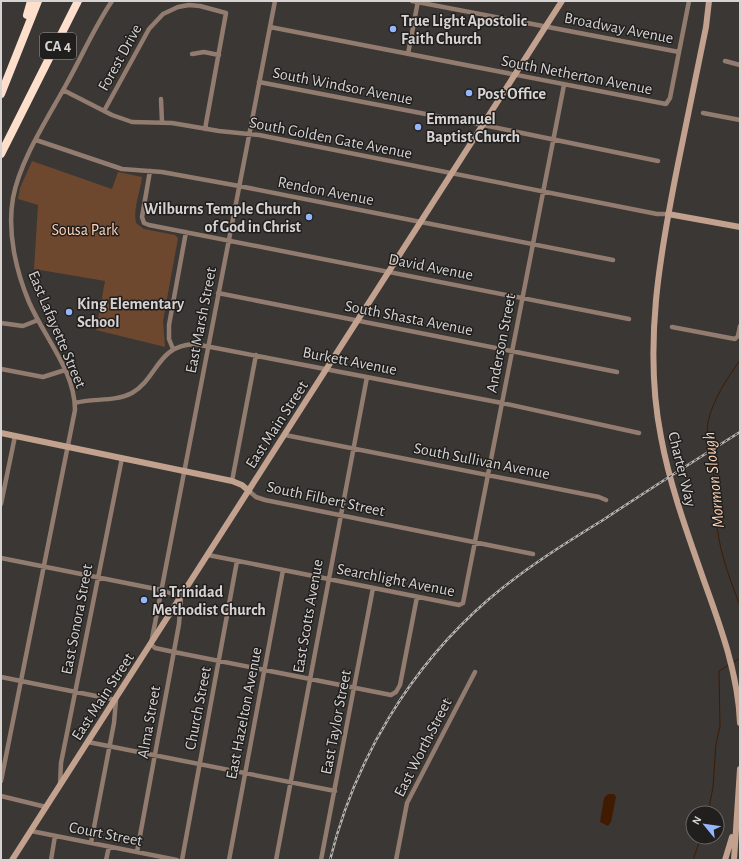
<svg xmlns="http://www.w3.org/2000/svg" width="741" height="861" viewBox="0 0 741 861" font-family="'Alegreya Sans',sans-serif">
<rect width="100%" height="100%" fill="#3b3734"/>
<!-- green -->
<path fill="#6d482f" d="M 32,161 L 112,189 L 118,172 L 142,177 C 140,193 133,208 136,223 L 144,229 L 175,235 L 178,238 L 163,321 L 165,347 L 96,330 L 105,281 L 34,269 L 38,205 L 18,199 L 20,188 Z"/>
<!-- water -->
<path fill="#401b00" d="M 608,794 L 614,794 L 616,797 L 611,822 L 608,826 L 600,822 L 604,798 Z"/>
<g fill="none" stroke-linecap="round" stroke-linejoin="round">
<!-- stream -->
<path stroke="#401b00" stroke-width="1" d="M 740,360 C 727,379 713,399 708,422 C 705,437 712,449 713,464 C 715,489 714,514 719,539 C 723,562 732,584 740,606
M 734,662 L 740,658
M 708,813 L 713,787 L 716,744 L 720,726 L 719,671 L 729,665
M 693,860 L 701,837"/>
<!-- street -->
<path stroke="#917c6f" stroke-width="4.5" d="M 275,1 L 151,644 L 155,648 L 174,652 L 391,695 L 396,692 L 400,685 L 417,597
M 412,1 L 679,52
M 270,27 L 666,104 L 670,98 L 689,1
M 192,54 L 204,52 L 219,55
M 408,54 L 418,1
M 725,61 L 740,65
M 259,82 L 483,125 L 658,161
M 63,90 L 112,115 L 132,122 L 172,123 L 219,131 L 259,135 L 657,214 L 668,214
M 161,99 L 162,122
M 104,111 L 149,29 L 163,14 L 178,7 L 189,5 L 200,6 L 226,13 L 205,129
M 703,113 L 740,120
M 36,140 L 122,169 L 162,172 L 239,186 L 613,260
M 150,171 L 142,217 L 144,223 L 149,225 L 629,319
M 218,293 L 617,372
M 1,323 L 23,326 L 38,320
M 672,327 L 735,339 L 738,336 L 740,326
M 173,349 L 169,339 L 169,325 L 186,232
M 1,369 L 43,377 L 65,370
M 75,403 C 93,398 115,402 132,393 C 158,378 157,345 195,344 L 502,403 L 639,433
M 285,435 L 599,497 L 606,500
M 232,481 L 256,355
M 249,491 L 256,497 L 265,500 L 533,554
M 1,504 L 15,436
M 208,555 L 459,605 L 463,603 L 564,85
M 1,558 L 161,590 L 181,597 L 179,624 L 137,852
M 1,677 L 116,700 L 114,723 L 91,843
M 88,742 L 335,791
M 1,781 L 75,410 C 75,371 44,337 29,302 C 16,271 7,232 13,198 C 20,160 48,118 67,83 C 82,56 95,26 112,1
M 60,785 L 61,763 L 122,458
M 1,796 L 46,807
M 31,831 L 177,860
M 51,860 L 55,836
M 106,860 L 109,847
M 182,860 L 237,561
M 229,860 L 283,570
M 276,860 L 367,377
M 321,860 L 373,588
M 396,860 L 407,803 L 475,672"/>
<!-- secondary -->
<path stroke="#c2a28e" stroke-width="6" d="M 709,1 L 706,27 C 697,73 687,118 678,164 C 660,254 643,346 661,437 C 670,486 687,532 703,578 C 720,625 738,673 740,723
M 668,214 L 740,227
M 1,433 L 232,481 L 242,485 L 249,491
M 12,860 L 562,1
M 725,860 L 732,837
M 734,860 L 740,769"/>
<!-- highway -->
<path stroke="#fddfcc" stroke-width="8" d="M 27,15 L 31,1
M 1,94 L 38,1
M 1,154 L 78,1"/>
<!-- rail casing -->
<g stroke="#b7b4b2" stroke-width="2.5">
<path id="rail" d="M 430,740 L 447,699
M 330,860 C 355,759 410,667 489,599 C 524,569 564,544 603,520 C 648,490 694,461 740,432"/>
</g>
<!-- rail -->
<use href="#rail" stroke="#201f1d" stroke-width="1" stroke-dasharray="3" stroke-linecap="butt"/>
</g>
<!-- markers -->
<g fill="#95b6fd" stroke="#201f1d" stroke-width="1.5">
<circle cx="393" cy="29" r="4"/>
<circle cx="469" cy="93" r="4"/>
<circle cx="418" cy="127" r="4"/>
<circle cx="309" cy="217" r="4"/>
<circle cx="69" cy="312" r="4"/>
<circle cx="144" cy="600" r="4"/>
</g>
<g text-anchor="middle" stroke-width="3" stroke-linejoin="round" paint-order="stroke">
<!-- shield labels -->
<rect fill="#201f1d" stroke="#9f9d9c" stroke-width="1" x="40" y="33" width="36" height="26" rx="3"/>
<g font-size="15" font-weight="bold" fill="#d6d3d2">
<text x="58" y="51">CA 4</text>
</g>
<!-- poi labels -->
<g font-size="16" font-weight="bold" fill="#d6d3d2" stroke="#201f1d" text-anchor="start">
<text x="401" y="26">True Light Apostolic<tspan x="401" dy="18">Faith Church</tspan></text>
<text x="477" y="99">Post Office</text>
<text x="426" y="124">Emmanuel<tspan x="426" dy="18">Baptist Church</tspan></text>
<text x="301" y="214" text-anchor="end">Wilburns Temple Church<tspan x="301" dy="18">of God in Christ</tspan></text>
<text x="77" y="309">King Elementary<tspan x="77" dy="18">School</tspan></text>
<text x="152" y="597">La Trinidad<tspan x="152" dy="18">Methodist Church</tspan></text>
</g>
<!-- street labels -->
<g font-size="16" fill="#d6d3d2" stroke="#201f1d">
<text transform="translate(619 27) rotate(11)" y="6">Broadway Avenue</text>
<text transform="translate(119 57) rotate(-61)" y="6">Forest Drive</text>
<text transform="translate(577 74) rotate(11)" y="6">South Netherton Avenue</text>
<text transform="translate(343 85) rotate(11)" y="6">South Windsor Avenue</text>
<text transform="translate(331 137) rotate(11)" y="6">South Golden Gate Avenue</text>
<text transform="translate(326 190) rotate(11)" y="6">Rendon Avenue</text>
<text transform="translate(431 266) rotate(11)" y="6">David Avenue</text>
<text transform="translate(409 317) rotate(11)" y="6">South Shasta Avenue</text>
<text transform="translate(200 320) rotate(-79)" y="6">East Marsh Street</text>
<text transform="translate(58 329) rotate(67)" y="6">East Lafayette Street</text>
<text transform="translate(500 343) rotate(-79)" y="6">Anderson Street</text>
<text transform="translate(350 360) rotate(11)" y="6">Burkett Avenue</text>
<text transform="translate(276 424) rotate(-57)" y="6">East Main Street</text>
<text transform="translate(482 460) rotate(11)" y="6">South Sullivan Avenue</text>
<text transform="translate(683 469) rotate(76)" y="6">Charter Way</text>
<text transform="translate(326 498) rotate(12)" y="6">South Filbert Street</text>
<text transform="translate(396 579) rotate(11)" y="6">Searchlight Avenue</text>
<text transform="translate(307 616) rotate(-80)" y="6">East Scotts Avenue</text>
<text transform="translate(76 619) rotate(-79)" y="6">East Sonora Street</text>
<text transform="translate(102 696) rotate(-57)" y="6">East Main Street</text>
<text transform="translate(197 708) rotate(-79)" y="6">Church Street</text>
<text transform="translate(243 713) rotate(-79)" y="6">East Hazelton Avenue</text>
<text transform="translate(148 722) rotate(-80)" y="6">Alma Street</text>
<text transform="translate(335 722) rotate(-79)" y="6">East Taylor Street</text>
<text transform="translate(422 747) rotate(-63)" y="6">East Worth Street</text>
<text transform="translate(106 833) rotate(11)" y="6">Court Street</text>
</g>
<!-- park labels -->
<g font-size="16" fill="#fed4b9" stroke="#201f1d">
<text x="85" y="235">Sousa Park</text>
</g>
<!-- water labels -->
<g font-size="17" font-style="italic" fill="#fdd2b7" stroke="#201f1d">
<text transform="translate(713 480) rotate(-96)" y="6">Mormon Slough</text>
</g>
</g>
<!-- border -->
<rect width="741" height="861" fill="none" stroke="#d6d3d2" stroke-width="4"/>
<!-- north arrow -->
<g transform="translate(705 825) rotate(299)"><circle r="19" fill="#201f1d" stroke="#696765"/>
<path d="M0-3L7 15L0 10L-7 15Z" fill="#95b6fd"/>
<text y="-6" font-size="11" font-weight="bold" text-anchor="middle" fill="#d6d3d2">N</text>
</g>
</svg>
